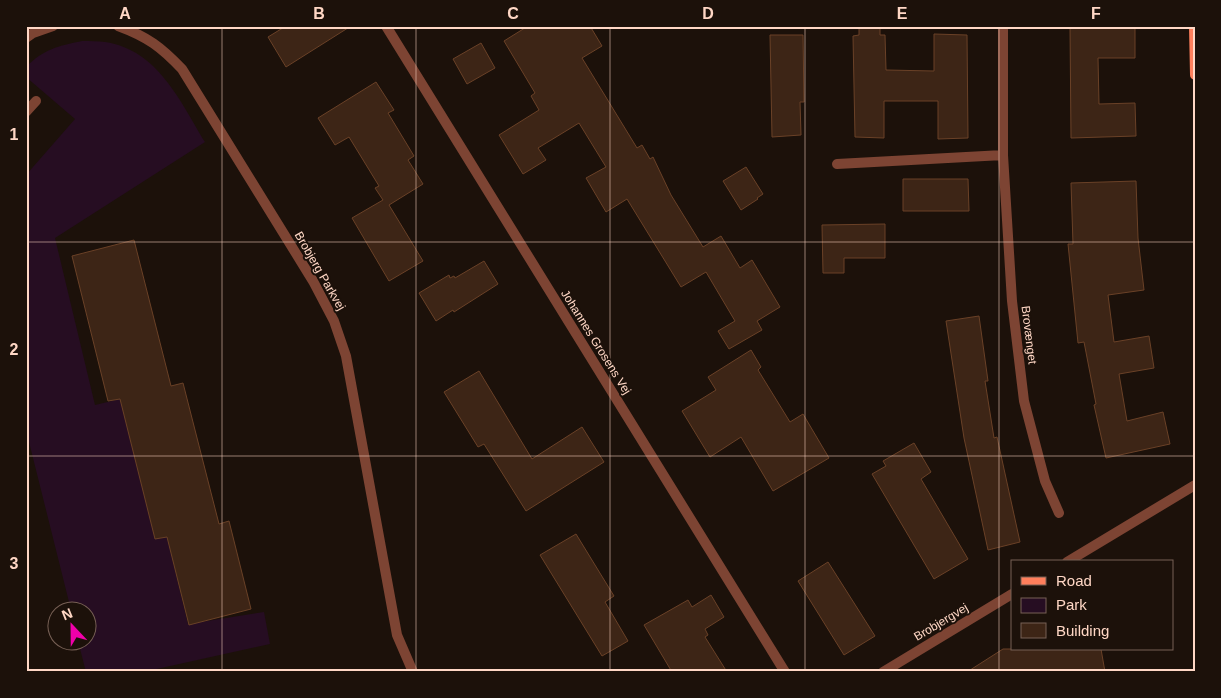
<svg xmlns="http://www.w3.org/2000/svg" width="1221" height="698" viewBox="0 0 1221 698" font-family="Arial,sans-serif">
<rect width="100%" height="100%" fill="#1c110a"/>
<!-- green -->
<path fill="#260d22" d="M 82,41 C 90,41 98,41 105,42 C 158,50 180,101 205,142 L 55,238 L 95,405 L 120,399 L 155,539 L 167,537 L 188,624 L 264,612 L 270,644 L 143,672 L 86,672 L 78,641 L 88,640 L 88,610 L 71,610 L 26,430 L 26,175 L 75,119 L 26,77 L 26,67 C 44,49 58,46 82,41 Z"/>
<!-- building -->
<path fill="#3d2516" stroke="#6a4127" d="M 286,26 L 351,26 L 286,67 L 268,37 Z
M 528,26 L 590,26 L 602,46 L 582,58 L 637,148 L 642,145 L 650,159 L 653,157 L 671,195 L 703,247 L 721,236 L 740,268 L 752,260 L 780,307 L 757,321 L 762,330 L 729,349 L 718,331 L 735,321 L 706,272 L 681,287 L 627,199 L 606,212 L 586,178 L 606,167 L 579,123 L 538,148 L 546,160 L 523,174 L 499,135 L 539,110 L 531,96 L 535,93 L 504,41 Z
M 859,26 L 880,26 L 880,35 L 885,35 L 886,70 L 934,71 L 934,34 L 967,35 L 968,138 L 938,139 L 938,101 L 884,101 L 884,138 L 855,137 L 853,36 L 859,35 Z
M 1070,26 L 1135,26 L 1135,58 L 1098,58 L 1099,104 L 1135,103 L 1136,136 L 1071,138 Z
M 770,35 L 803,35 L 804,102 L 800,102 L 801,135 L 772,137 Z
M 481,43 L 495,68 L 467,84 L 453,59 Z
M 376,82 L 394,110 L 388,113 L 414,156 L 408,160 L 423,184 L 389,205 L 423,261 L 389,281 L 352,218 L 383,200 L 375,188 L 379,186 L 349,137 L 335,145 L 318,118 Z
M 746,167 L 763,194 L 757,198 L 758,199 L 741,210 L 723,181 Z
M 903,179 L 968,179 L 969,211 L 903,211 Z
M 1136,181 L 1138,238 L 1144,290 L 1108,295 L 1114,342 L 1149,336 L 1154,368 L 1119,374 L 1127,421 L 1163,412 L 1170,444 L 1106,458 L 1094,405 L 1096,404 L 1084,342 L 1078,343 L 1068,244 L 1073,244 L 1071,183 Z
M 885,224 L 885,258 L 844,258 L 844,273 L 823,273 L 822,225 Z
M 134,240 L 171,386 L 183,383 L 219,524 L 229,521 L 251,609 L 189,625 L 167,537 L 155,539 L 120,399 L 108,401 L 72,256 Z
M 484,261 L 498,284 L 454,312 L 453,310 L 436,321 L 419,293 L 449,275 L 450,278 L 454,276 L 455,278 Z
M 979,316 L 988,381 L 985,381 L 994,438 L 997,437 L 1020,542 L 988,550 L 964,438 L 946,321 Z
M 751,350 L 761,367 L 758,370 L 790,422 L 803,414 L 829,458 L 773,491 L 741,437 L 710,457 L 682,411 L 716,390 L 708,377 Z
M 479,371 L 532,459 L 582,427 L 604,462 L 526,511 L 484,444 L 478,447 L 444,392 Z
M 914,443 L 931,472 L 921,479 L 968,559 L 934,579 L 872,474 L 886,466 L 883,461 Z
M 576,534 L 614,596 L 605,602 L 628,641 L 602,656 L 540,555 Z
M 828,562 L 875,636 L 844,655 L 798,581 Z
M 711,595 L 724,617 L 705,629 L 708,635 L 705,637 L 727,672 L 672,672 L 644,625 L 688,600 L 692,607 Z
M 1003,649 L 1101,649 L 1105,672 L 967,672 Z"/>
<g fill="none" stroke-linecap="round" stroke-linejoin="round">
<!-- lane -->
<path stroke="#7d4433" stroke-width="10" d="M 26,112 L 36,101"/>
<!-- street -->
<path stroke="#7d4433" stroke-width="10" d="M 118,26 C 148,37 161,47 182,69 L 313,281 L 334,321 L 346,356 L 397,635 L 413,672
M 386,26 L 785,672
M 1003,26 L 1003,155 L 1012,301 L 1024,401 L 1045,481 L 1059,513
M 26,38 L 33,33 L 53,26
M 837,164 L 1003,155
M 1067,562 L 1195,485
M 883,672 L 1012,594"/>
<!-- secondary -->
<path stroke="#ff7f5c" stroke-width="10" d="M 1194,26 L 1195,75"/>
</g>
<!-- grid -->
<path fill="none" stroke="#ffd7c5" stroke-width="1" stroke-opacity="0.55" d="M 222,26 L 222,672M 416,26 L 416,672M 610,26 L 610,672M 805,26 L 805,672M 999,26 L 999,672M 26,242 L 1195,242M 26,456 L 1195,456"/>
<g text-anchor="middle" stroke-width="4" stroke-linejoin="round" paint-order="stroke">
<!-- street labels -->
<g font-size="12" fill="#ffd7c5" stroke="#1c110a">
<text transform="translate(320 271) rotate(60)" y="4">Brobjerg Parkvej</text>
<text transform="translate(1029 335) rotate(83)" y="4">Brovænget</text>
<text transform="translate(596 342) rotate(58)" y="4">Johannes Grosens Vej</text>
<text transform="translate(941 622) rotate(-31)" y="4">Brobjergvej</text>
</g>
</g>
<!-- border -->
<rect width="1221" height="698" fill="none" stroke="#1c110a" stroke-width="55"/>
<!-- legend -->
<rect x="1011" y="560" width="162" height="90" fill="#1c110a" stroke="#776055"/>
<rect x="1021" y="577" width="25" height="8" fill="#ff7f5c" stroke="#776055"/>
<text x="1056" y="586" font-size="15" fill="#ffd7c5">Road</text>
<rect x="1021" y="598" width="25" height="15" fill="#260d22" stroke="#776055"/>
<text x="1056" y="610" font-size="15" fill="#ffd7c5">Park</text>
<rect x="1021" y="623" width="25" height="15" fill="#3d2516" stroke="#776055"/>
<text x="1056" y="636" font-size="15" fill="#ffd7c5">Building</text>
<!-- north arrow -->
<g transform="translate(72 626) rotate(338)"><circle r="24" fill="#1c110a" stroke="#776055"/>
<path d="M0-4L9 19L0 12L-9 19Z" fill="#f000ab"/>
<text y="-8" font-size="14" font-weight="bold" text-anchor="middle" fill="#ffd7c5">N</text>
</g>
<rect x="28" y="28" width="1166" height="642" fill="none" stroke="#ffd7c5" stroke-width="2"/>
<g font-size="16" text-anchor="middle" font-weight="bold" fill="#ffd7c5">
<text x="125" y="19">A</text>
<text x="319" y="19">B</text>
<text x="513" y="19">C</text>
<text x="708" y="19">D</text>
<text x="902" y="19">E</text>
<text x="1096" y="19">F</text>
<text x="14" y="140">1</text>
<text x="14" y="355">2</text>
<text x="14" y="569">3</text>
</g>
</svg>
